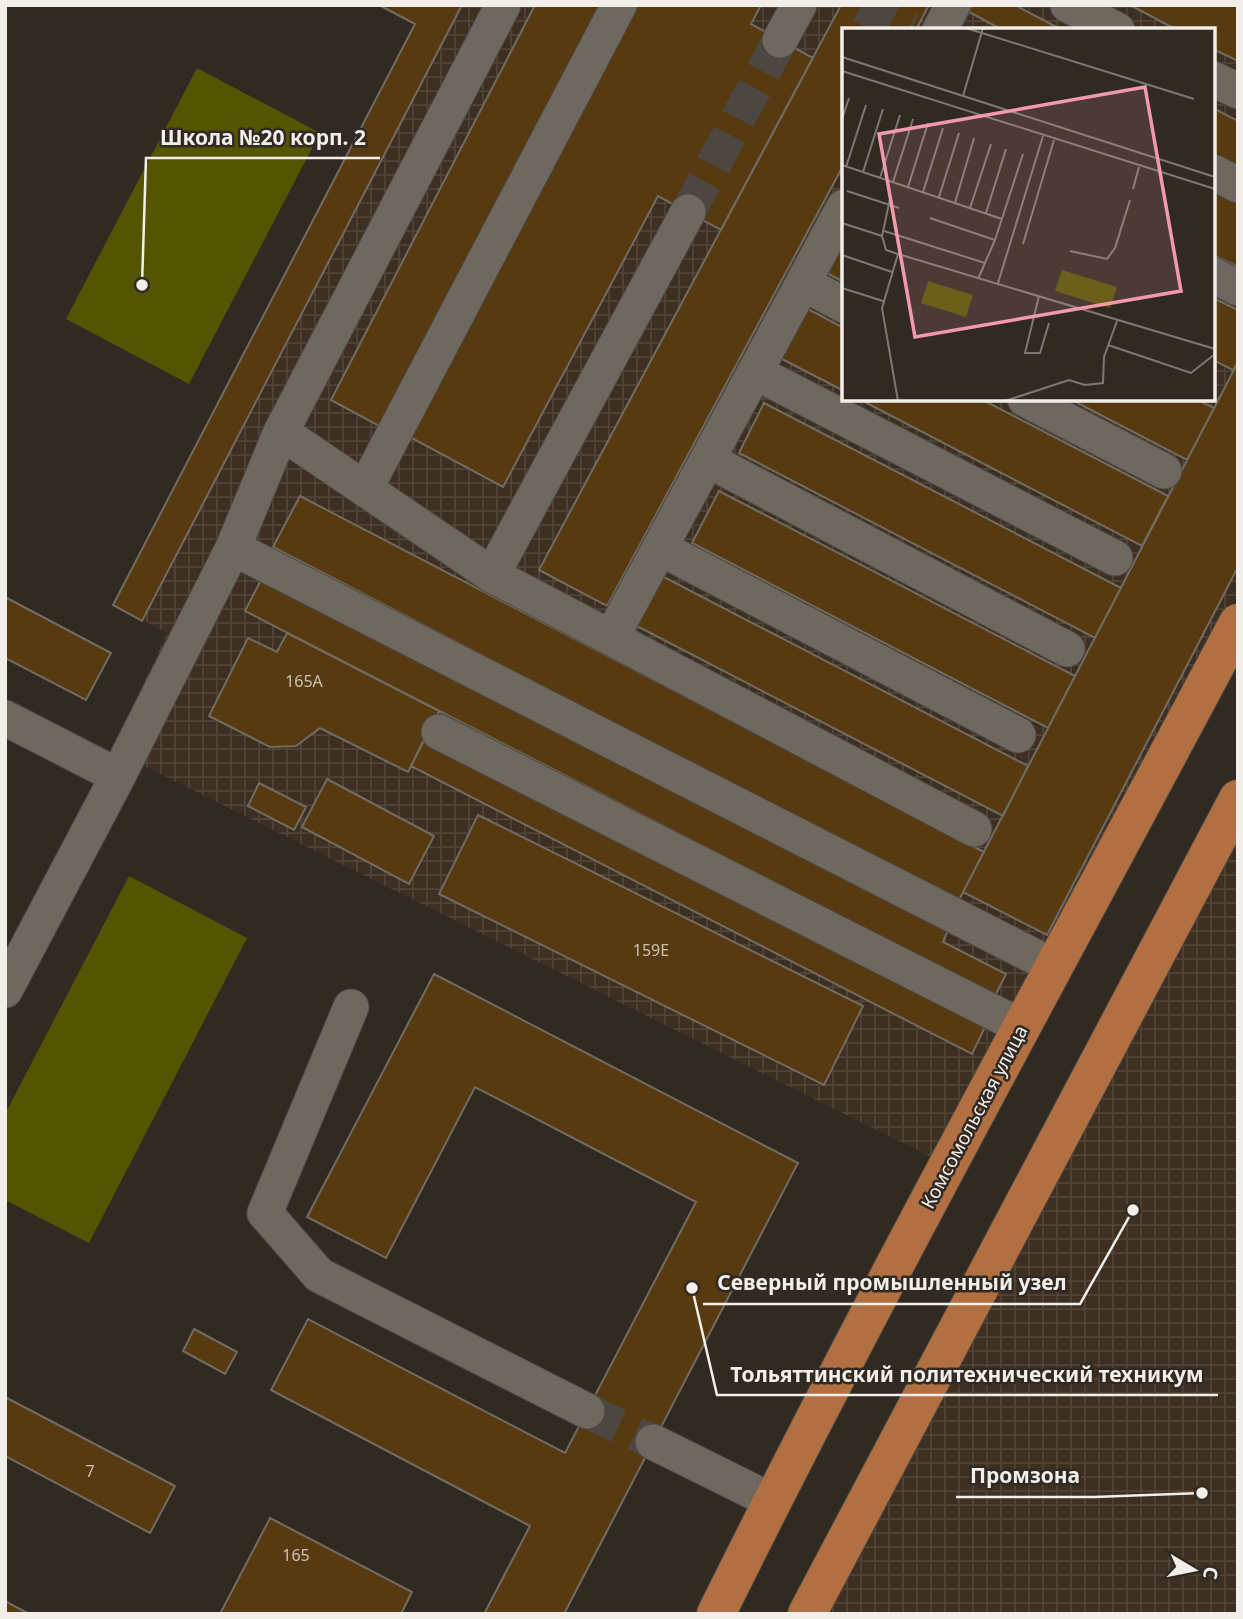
<svg xmlns="http://www.w3.org/2000/svg" width="1243" height="1619" viewBox="0 0 1243 1619" font-family="'Noto Sans',sans-serif">
<defs>
<pattern id="industrial-grid" width="8" height="8" patternUnits="userSpaceOnUse" patternTransform="scale(1.75)"><rect width="8" height="8" fill="#3d3022"/><path d="M0 4h8M4 0v8" fill="none" stroke="#504437"/></pattern>
</defs>
<rect width="100%" height="100%" fill="#302a23"/>
<!-- industrial -->
<path fill="url(#industrial-grid)" fill-rule="evenodd" d="M 379,5 L 1238,5 L 1238,593 L 939,1161 L 112,750 L 167,633 L 113,605 L 414,24 ZM 844,30 L 1213,30 L 1213,399 L 844,399 Z
M 1238,806 L 1238,1614 L 818,1614 Z"/>
<!-- pitch -->
<path fill="#545502" d="M 197,68 L 320,133 L 189,384 L 66,319 Z
M 129,876 L 247,938 L 89,1243 L 5,1200 L 5,1114 Z"/>
<!-- building -->
<path fill="#573a10" stroke="#726b63" stroke-width="2" d="M 379,5 L 462,5 L 142,621 L 113,605 L 415,24 Z
M 535,5 L 600,5 L 381,427 L 331,400 Z
M 638,5 L 761,5 L 751,24 L 813,58 L 721,230 L 658,196 L 503,487 L 408,436 Z
M 841,5 L 929,5 L 916,30 L 844,30 L 844,164 L 607,606 L 539,570 Z
M 972,5 L 1015,5 L 1062,30 L 998,30 L 999,28 L 969,12 Z
M 1130,5 L 1238,5 L 1238,61 L 1213,49 L 1213,30 L 1177,30 Z
M 1213,108 L 1238,121 L 1238,171 L 1213,159 Z
M 1213,188 L 1238,201 L 1238,267 L 1213,255 Z
M 844,234 L 844,282 L 825,272 Z
M 1213,298 L 1238,310 L 1238,362 L 1233,370 L 1213,360 Z
M 806,308 L 844,328 L 844,391 L 780,358 Z
M 1238,362 L 1238,567 L 1047,935 L 963,892 Z
M 859,399 L 981,399 L 1168,496 L 1142,546 Z
M 1070,399 L 1196,399 L 1214,408 L 1187,460 Z
M 764,403 L 1121,588 L 1095,638 L 739,453 Z
M 719,491 L 1075,676 L 1048,728 L 692,543 Z
M 300,496 L 984,852 L 958,902 L 273,547 Z
M 658,574 L 1028,766 L 1003,816 L 633,624 Z
M 262,578 L 948,930 L 943,942 L 1006,974 L 995,996 L 245,611 Z
M 5,597 L 111,653 L 86,700 L 5,658 Z
M 287,633 L 439,711 L 408,772 L 320,728 L 296,746 L 270,747 L 209,716 L 248,638 L 277,652 Z
M 426,735 L 987,1023 L 972,1054 L 411,766 Z
M 327,779 L 434,836 L 409,884 L 302,827 Z
M 259,783 L 306,807 L 294,830 L 248,806 Z
M 478,815 L 863,1006 L 824,1085 L 439,894 Z
M 434,974 L 798,1163 L 564,1614 L 484,1614 L 530,1526 L 271,1390 L 308,1319 L 565,1453 L 696,1202 L 475,1087 L 386,1258 L 307,1217 Z
M 194,1329 L 237,1352 L 225,1374 L 183,1351 Z
M 5,1397 L 175,1486 L 150,1533 L 5,1456 Z
M 270,1518 L 412,1592 L 401,1614 L 220,1614 Z
M 5,1601 L 29,1614 L 5,1614 Z"/>
<g fill="none" stroke-linecap="round" stroke-linejoin="round">
<!-- minor-tunnel -->
<path stroke="#4d4741" stroke-width="35" stroke-dasharray="35 18" stroke-linecap="butt" d="M 861,5 L 911,30
M 688,212 L 780,40
M 587,1411 L 653,1442"/>
<!-- minor casing -->
<g stroke="#4c4841" stroke-width="37">
<path id="minor" d="M 1068,5 L 1117,30
M 940,30 L 953,5
M 780,40 L 799,5
M 1213,79 L 1238,91
M 1213,172 L 1238,185
M 1213,275 L 1238,288
M 803,283 L 844,305
M 755,372 L 1115,558
M 1025,399 L 1164,471
M 281,432 L 492,575 L 688,212
M 708,460 L 1067,649
M 365,489 L 619,5
M 233,548 L 1055,967
M 660,548 L 1018,735
M 492,575 L 974,829
M 611,638 L 844,207
M 5,718 L 118,776
M 439,732 L 1022,1027
M 5,990 L 118,776 L 233,548 L 281,432 L 503,5
M 351,1007 L 265,1213 L 319,1275 L 587,1411
M 653,1442 L 772,1501"/>
</g>
<!-- major casing -->
<g stroke="#4c4841" stroke-width="40">
<path id="major" d="M 716,1614 C 882,1279 1063,953 1238,623
M 807,1614 L 1238,799"/>
</g>
<!-- minor -->
<use href="#minor" stroke="#6f6860" stroke-width="35"/>
<!-- major -->
<use href="#major" stroke="#b26f41" stroke-width="38"/>
</g>
<g text-anchor="middle" stroke-width="5" stroke-linejoin="round" paint-order="stroke">
<!-- number labels -->
<g font-size="16" fill="#cbc1b3">
<text x="304" y="687">165А</text>
<text x="651" y="956">159Е</text>
<text x="90" y="1477">7</text>
<text x="296" y="1561">165</text>
</g>
<!-- street labels -->
<g font-size="19" fill="#f2eee9" stroke="#302a23">
<text transform="translate(974 1117) rotate(-62)" y="7">Комсомольская улица</text>
</g>
</g>
<!-- overview -->
<g transform="translate(842 28)">
<rect width="373" height="373" fill="#302a23"/>
<path d="M 220,242 L 275,259 L 268,280 L 213,263 ZM 86,253 L 131,267 L 124,289 L 79,275 Z" fill="#545502"/>
<path fill="none" stroke="#7e7872" stroke-width="2" d="M 124,0 L 352,71M 0,29 L 373,149M 0,43 L 373,161M 121,68 L 141,0M 0,91 L 7,70M 0,137 L 160,191M 4,139 L 24,77M 21,144 L 41,81M 38,150 L 58,87M 51,154 L 71,91M 66,159 L 86,95M 291,161 L 297,139M 5,163 L 57,180M 81,164 L 101,100M 97,169 L 117,105M 48,171 L 40,208 L 44,222 L 56,226M 113,175 L 132,110M 128,180 L 149,116M 144,185 L 164,121M 88,190 L 153,212 L 136,251M 0,195 L 40,208M 42,203 L 143,235M 153,212 L 181,126M 181,216 L 212,112M 228,223 L 265,231 L 273,220 L 288,172M 0,227 L 50,244M 156,255 L 201,108M 0,260 L 41,273M 197,268 L 183,325 L 198,325 L 207,295M 266,317 L 349,345 L 373,326M 56,373 L 40,280 L 56,226 L 373,321M 163,373 L 227,352 L 243,357 L 261,355 L 262,329 L 275,293"/>
<path fill="#f39aaa" fill-opacity="0.15" stroke="#f39aaa" stroke-width="3.5" d="M 303,59 L 339,263 L 73,309 L 37,106 Z"/>
<rect width="373" height="373" fill="none" stroke="#f2eee9" stroke-width="3.5"/>
</g>
<!-- callouts -->
<path fill="none" stroke="#f2eee9" stroke-width="2.5" d="M142 285L146 158H380M1133 1210L1080 1304H703M692 1288L717 1395H1218M1202 1493L1094 1497H956"/>
<g fill="#f2eee9" stroke="#302a23" stroke-width="2.5">
<circle cx="142" cy="285" r="7"/>
<circle cx="1133" cy="1210" r="7"/>
<circle cx="692" cy="1288" r="7"/>
<circle cx="1202" cy="1493" r="7"/>
</g>
<g font-size="21" text-anchor="middle" font-weight="bold" fill="#f2eee9" stroke="#302a23" stroke-width="5" stroke-linejoin="round" paint-order="stroke">
<text x="263" y="145">Школа №20 корп. 2</text>
<text x="892" y="1290">Северный промышленный узел</text>
<text x="967" y="1382">Тольяттинский политехнический техникум</text>
<text x="1025" y="1483">Промзона</text>
</g>
<!-- border -->
<rect width="1243" height="1619" fill="none" stroke="#f2eee9" stroke-width="14"/>
<!-- north arrow -->
<g transform="translate(1194 1570) rotate(100)" stroke="#302a23" stroke-width="5" paint-order="stroke">
<path d="M0-5L12 26L0 18L-12 26Z" fill="#f2eee9"/>
<text y="-10" font-size="19" font-weight="bold" text-anchor="middle" fill="#f2eee9">С</text>
</g>
</svg>
